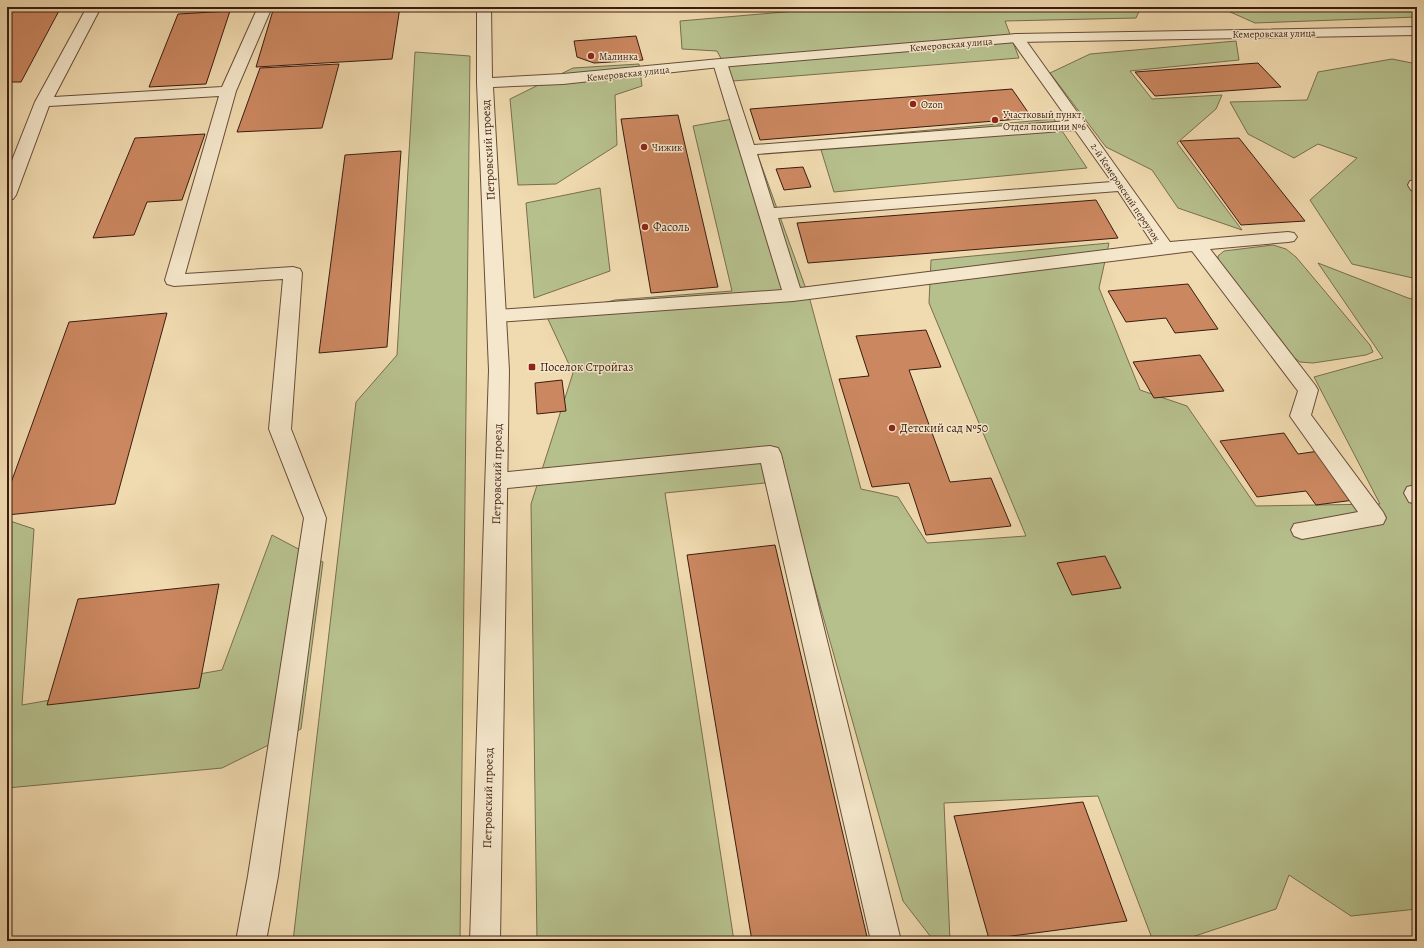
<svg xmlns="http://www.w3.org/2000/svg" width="1424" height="948" viewBox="0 0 1424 948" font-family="Alegreya,serif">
<rect width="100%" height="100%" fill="#f0daaf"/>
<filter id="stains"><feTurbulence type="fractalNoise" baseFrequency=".005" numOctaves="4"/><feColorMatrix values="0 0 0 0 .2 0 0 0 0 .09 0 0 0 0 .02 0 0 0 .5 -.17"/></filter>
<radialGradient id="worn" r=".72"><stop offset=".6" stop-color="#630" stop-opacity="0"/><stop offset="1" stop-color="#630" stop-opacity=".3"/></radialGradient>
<!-- green -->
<path fill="#b6c08d" stroke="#786e4f" d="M 842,7 L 1141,7 L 1136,18 L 1005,21 L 1019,58 L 733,81 L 717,51 L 682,49 L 680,21 Z
M 1219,7 L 1417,7 L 1417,17 L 1255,23 Z
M 1236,41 L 1239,60 L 1130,71 L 1152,99 L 1222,95 L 1216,109 L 1177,143 L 1242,230 L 1178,208 L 1152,170 L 1106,147 L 1050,73 L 1090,54 Z
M 415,52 L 470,56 L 460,941 L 293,941 L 356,402 L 397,355 Z
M 1392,59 L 1417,64 L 1417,279 L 1352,264 L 1310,200 L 1357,158 L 1318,144 L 1294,158 L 1248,134 L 1230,102 L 1307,100 L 1318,72 Z
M 639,64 L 642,86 L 615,95 L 617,145 L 556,184 L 518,185 L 510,99 L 573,68 Z
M 744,117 L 810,300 L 861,489 L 898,497 L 927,543 L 1026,536 L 929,303 L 931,260 L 1109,243 L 1099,288 L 1140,390 L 1187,406 L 1256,506 L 1380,504 L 1314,377 L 1383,358 L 1318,263 L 1408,298 L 1417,300 L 1417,909 L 1351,916 L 1289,875 L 1276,909 L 1180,941 L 1153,941 L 1098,796 L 944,803 L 950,941 L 934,941 L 903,901 L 785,481 L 665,493 L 734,941 L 537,941 L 531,504 L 573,373 L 547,317 L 615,300 L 732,291 L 693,126 Z
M 1054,119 L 1087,168 L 834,192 L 818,140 Z
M 600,188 L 610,271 L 534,298 L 526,203 Z
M 1273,245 L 1286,249 L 1296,257 L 1370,345 L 1373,352 L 1366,355 L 1313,363 L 1300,362 L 1287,352 L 1218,261 L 1218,256 L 1224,251 Z
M 7,520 L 34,529 L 22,705 L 222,670 L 272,535 L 323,562 L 301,729 L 222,768 L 7,788 Z"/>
<!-- building -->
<path fill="#cb8760" stroke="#3b1c11" d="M 7,7 L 61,7 L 21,82 L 7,82 Z
M 274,7 L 400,7 L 392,59 L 256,67 Z
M 230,11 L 206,84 L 149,87 L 178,14 Z
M 636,36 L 643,60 L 594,63 L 577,57 L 574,41 Z
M 1258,63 L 1281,87 L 1155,96 L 1135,72 Z
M 339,64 L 322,128 L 237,132 L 260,68 Z
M 1012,89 L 1032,118 L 760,140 L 750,109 Z
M 678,115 L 718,287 L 651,293 L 621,119 Z
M 205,134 L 182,200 L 147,202 L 134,235 L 93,238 L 135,138 Z
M 1239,138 L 1305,221 L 1241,225 L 1180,141 Z
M 401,151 L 387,347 L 319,353 L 345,155 Z
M 803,167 L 811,187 L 784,190 L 776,169 Z
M 1096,200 L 1118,238 L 808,263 L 797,223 Z
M 1188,284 L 1218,329 L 1175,333 L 1166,318 L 1126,322 L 1108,291 Z
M 167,313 L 115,504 L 7,515 L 7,494 L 69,322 Z
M 926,330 L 941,367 L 909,370 L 950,482 L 991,478 L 1011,526 L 926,535 L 909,483 L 872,487 L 839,379 L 869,376 L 856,336 Z
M 1200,355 L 1224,391 L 1154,398 L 1133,362 Z
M 562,380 L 566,411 L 537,414 L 535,383 Z
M 1284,433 L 1298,454 L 1319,451 L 1354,500 L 1316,505 L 1306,491 L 1257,497 L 1220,441 Z
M 775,545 L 868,941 L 752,941 L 687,555 Z
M 1105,556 L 1121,588 L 1072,595 L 1057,563 Z
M 219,584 L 199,688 L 47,705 L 78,599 Z
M 1083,802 L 1127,921 L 989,939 L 954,816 Z"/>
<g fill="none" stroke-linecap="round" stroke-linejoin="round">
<!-- lane casing -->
<g stroke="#684c38" stroke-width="2">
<path id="lane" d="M 87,7 L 101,7 L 54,97 L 222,87 L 258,7 L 272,7 L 236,91 L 185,274 L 293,267 L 300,269 L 302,273 L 291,429 L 326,518 L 278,876 L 266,941 L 236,941 L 248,876 L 304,518 L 269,429 L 283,279 L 174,286 L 167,284 L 165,280 L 219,96 L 49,106 L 16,195 L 13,199 L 7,200 L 7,173 L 35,102 Z
M 1017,34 L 1022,35 L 1170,242 L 1288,232 L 1294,233 L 1297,237 L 1294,241 L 1288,242 L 1210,249 L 1315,385 L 1318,390 L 1311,415 L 1383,512 L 1386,518 L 1383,524 L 1302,539 L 1294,536 L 1291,530 L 1294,524 L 1358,512 L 1290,416 L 1298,391 L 1192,251 L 793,301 L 497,322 L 490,320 L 487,316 L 490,312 L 497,310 L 782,290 L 713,63 L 715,60 L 725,60 L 727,63 L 754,145 L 1069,121 L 1010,38 L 1012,35 ZM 1075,130 L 1112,182 L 774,208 L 757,154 ZM 1118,191 L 1153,244 L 800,288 L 778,218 Z
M 1417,180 L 1417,191 L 1411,190 L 1408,185 L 1410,181 Z
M 770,446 L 778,448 L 781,454 L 901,941 L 871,941 L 761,463 L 497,489 L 489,487 L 486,481 L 489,475 L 497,473 Z
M 1415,485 L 1417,485 L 1417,504 L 1409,502 L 1404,493 L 1407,487 Z"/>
</g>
<!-- street casing -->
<g stroke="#684c38" stroke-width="2">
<path id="street" d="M 477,7 L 491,7 L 492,78 L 563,74 L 720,59 L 1017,34 L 1417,27 L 1417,35 L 1017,42 L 720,67 L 563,84 L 493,87 L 509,370 L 500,941 L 470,941 L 489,370 L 477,83 Z"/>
</g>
<!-- lane -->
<use href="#lane" fill="#f5e7cb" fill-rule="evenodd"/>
<!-- street -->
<use href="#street" fill="#f5e7cb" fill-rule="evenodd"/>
</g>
<!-- markers -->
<g fill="#8f2418" stroke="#f5e7cb" stroke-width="1.5">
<circle cx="591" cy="56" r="4"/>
<circle cx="913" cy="104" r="4"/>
<circle cx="995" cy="120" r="4"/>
<circle cx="644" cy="147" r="4"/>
<circle cx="645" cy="227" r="4"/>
<rect x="528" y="363" width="8" height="8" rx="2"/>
<circle cx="892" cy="428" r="4"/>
</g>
<g text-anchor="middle" stroke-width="3" stroke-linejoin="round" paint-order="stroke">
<!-- far-street labels -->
<g font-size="10" fill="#3b1c11" stroke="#f5e7cb">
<text transform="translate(1274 33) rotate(-1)" y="4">Кемеровская улица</text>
<text transform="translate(951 44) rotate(-5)" y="4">Кемеровская улица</text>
<text transform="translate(628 73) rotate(-6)" y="4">Кемеровская улица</text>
<text transform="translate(1126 192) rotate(56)" y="4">2-й Кемеровский переулок</text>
</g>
<!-- far-poi labels -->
<g font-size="10" fill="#3b1c11" stroke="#f5e7cb" text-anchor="start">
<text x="599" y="60">Малинка</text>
<text x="921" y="108">Ozon</text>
<text x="1003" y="118">Участковый пункт,<tspan x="1003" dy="12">Отдел полиции №6</tspan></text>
<text x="652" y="151">Чижик</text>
</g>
<!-- street labels -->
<g font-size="12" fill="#3b1c11" stroke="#f5e7cb">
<text transform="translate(488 150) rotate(-93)" y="4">Петровский проезд</text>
<text transform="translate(497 474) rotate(-89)" y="4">Петровский проезд</text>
<text transform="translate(488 798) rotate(-89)" y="4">Петровский проезд</text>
</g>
<!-- poi labels -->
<g font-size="12" fill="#3b1c11" stroke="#f5e7cb" text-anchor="start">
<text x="653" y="231">Фасоль</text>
<text x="540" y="371">Поселок Стройгаз</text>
<text x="900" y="432">Детский сад №50</text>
</g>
</g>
<!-- margin -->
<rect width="1424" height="948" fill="none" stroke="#f0daaf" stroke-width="24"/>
<rect x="8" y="8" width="1408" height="932" fill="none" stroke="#3b1c11" stroke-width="2"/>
<rect x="12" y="12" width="1400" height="924" fill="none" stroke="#3b1c11"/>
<rect width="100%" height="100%" filter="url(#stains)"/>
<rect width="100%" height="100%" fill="url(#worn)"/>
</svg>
